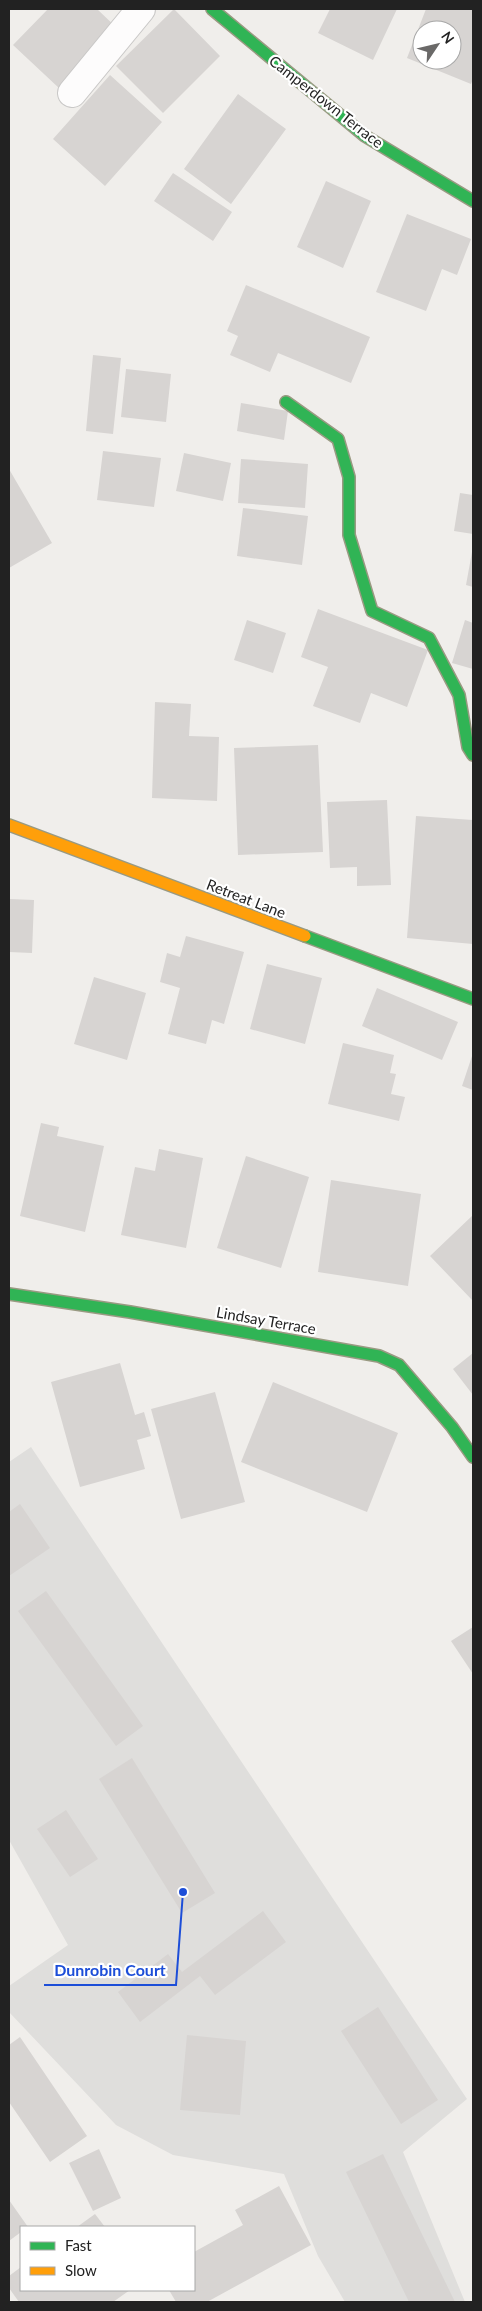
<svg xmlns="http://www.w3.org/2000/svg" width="482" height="2311" viewBox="0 0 482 2311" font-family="Lato,sans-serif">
<rect width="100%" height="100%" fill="#f0eeeb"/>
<!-- residential -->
<path fill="#dfdedc" d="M 31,1447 L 467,2099 L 403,2152 L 465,2302 L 345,2302 L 318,2256 L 284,2174 L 173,2155 L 116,2125 L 9,2012 L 9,1986 L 68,1945 L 9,1840 L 9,1462 Z"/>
<!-- building -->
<path fill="#d7d4d2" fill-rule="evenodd" d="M 48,9 L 97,9 L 118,29 L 60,89 L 13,45 Z
M 174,9 L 220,56 L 163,113 L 116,66 Z
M 330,9 L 397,9 L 373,60 L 318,33 Z
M 426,9 L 473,9 L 473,79 L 471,84 L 407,58 ZM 422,30 L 452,30 L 452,60 L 422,60 Z
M 110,75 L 162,122 L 105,186 L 53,139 Z
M 238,94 L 286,129 L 231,204 L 184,169 Z
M 173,173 L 232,212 L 213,241 L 154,201 Z
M 326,181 L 371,201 L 343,268 L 297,247 Z
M 407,214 L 471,239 L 457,275 L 442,269 L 426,311 L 376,292 Z
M 246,285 L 370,337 L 351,383 L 278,353 L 270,372 L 230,355 L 238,336 L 227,331 Z
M 93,355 L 121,358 L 113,434 L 86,431 Z
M 126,369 L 171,374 L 166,422 L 121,417 Z
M 241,403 L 288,411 L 284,440 L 237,431 Z
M 103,451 L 161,458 L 154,507 L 97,500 Z
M 184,453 L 231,463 L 223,501 L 176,491 Z
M 241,459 L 308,464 L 305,508 L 238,503 Z
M 9,469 L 52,543 L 9,568 Z
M 460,493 L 473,495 L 473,534 L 454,531 Z
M 243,508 L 308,516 L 302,565 L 237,556 Z
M 472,552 L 473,552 L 473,587 L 466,585 Z
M 318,609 L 428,650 L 407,707 L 371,693 L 360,723 L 313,706 L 328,667 L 301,657 Z
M 247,620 L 286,633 L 273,673 L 234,660 Z
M 465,620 L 473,623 L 473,669 L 452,663 Z
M 155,702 L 191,704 L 189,736 L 219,737 L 217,801 L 152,798 Z
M 318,745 L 323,852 L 238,855 L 234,748 Z
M 387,800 L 391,885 L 357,886 L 357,867 L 330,868 L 327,802 Z
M 416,816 L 473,820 L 473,944 L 407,938 Z
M 9,899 L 34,900 L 32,953 L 9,952 Z
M 186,936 L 244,952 L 224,1024 L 212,1020 L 206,1044 L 168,1034 L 180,988 L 160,982 L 167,953 L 180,957 Z
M 267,964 L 322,978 L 305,1044 L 250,1029 Z
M 94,977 L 146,993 L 127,1060 L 74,1044 Z
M 377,988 L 458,1022 L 442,1060 L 362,1026 Z
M 343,1043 L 394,1055 L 390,1073 L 396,1074 L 391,1094 L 405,1097 L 399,1121 L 328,1104 Z
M 473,1053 L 473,1090 L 462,1086 Z
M 41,1123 L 59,1127 L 57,1136 L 104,1146 L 85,1232 L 20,1216 Z
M 159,1149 L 203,1158 L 186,1248 L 121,1235 L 135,1167 L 155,1171 Z
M 246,1156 L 309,1177 L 281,1268 L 217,1248 Z
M 331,1180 L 421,1194 L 408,1286 L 318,1272 Z
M 473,1215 L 473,1301 L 430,1256 Z
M 473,1353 L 473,1395 L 453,1369 Z
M 120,1363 L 135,1415 L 144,1412 L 151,1436 L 137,1440 L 145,1469 L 80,1487 L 51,1382 Z
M 273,1382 L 398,1433 L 367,1512 L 241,1462 Z
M 215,1392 L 245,1502 L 181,1519 L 151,1409 Z
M 20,1504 L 50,1548 L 9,1576 L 9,1512 Z
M 46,1591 L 143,1726 L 116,1746 L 18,1611 Z
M 473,1627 L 473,1674 L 451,1641 Z
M 132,1758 L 215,1893 L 182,1913 L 99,1779 Z
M 66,1810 L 98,1859 L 70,1877 L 37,1829 Z
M 263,1911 L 286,1942 L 215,1995 L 200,1976 L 140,2022 L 118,1992 L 168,1954 L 182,1972 Z
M 378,2007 L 438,2100 L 401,2124 L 341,2031 Z
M 187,2035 L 246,2041 L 240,2115 L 180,2110 Z
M 20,2037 L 87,2136 L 50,2162 L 9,2102 L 9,2045 Z
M 99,2149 L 121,2198 L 93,2211 L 69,2163 Z
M 383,2154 L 455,2302 L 409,2302 L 346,2172 Z
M 279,2186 L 311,2245 L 207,2302 L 176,2302 L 169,2290 L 194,2290 L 194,2252 L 243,2225 L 235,2210 Z
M 9,2200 L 28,2227 L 21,2227 L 21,2232 L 9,2241 Z
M 95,2214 L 105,2227 L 77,2227 Z
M 21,2267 L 21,2290 L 130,2290 L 113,2302 L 19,2302 L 9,2288 L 9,2276 Z"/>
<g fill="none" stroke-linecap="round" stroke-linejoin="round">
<!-- street casing -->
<g stroke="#c9c8c7" stroke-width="30">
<path id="street" d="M 72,93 L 141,9"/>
</g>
<!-- fast casing -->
<g stroke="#999a82" stroke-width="14">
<path id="fast" d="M 212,9 L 365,136 L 473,201
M 286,402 L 338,439 L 349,477 L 349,535 L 372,611 L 429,638 L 459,695 L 468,747 L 473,755
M 305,936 L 473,999
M 9,1294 L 130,1312 L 379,1356 L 399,1365 L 452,1427 L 473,1457"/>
</g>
<!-- slow casing -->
<g stroke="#999a82" stroke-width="14">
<path id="slow" d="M 9,825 L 305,936"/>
</g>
<!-- street -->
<use href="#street" stroke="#fdfcfc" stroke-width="28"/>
<!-- fast -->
<use href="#fast" stroke="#30b455" stroke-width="11"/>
<!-- slow -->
<use href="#slow" stroke="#ff9f0a" stroke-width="11"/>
</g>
<g text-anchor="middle" stroke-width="4.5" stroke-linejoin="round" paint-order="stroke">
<!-- street labels -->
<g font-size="15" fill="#222" stroke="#fff">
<text transform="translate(326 102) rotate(38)" y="5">Camperdown Terrace</text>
<text transform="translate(246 899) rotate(21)" y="5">Retreat Lane</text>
<text transform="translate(266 1321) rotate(10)" y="5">Lindsay Terrace</text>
</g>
</g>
<!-- callouts -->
<path fill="none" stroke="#1d4ed8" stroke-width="2" d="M183 1892L176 1985H44"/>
<circle fill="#1d4ed8" stroke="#fff" stroke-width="2" cx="183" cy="1892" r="5"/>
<g font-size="16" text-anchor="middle" font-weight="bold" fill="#1d4ed8" stroke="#fff" stroke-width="4.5" stroke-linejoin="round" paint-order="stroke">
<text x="110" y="1976">Dunrobin Court</text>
</g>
<!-- border -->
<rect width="482" height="2311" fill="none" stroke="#222222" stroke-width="20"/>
<!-- legend -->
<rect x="20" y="2226" width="175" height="65" fill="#ffffff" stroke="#a7a7a7"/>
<rect x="30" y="2242" width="25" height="8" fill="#30b455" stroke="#a7a7a7"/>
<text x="65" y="2251" font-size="15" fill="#222222">Fast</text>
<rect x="30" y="2267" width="25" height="8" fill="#ff9f0a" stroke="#a7a7a7"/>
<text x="65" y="2276" font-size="15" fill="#222222">Slow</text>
<!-- north arrow -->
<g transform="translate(437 45) rotate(55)"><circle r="24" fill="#ffffff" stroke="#a7a7a7"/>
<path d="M0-4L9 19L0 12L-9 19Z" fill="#6a6968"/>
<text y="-8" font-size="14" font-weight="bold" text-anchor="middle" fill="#222222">N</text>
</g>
</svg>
